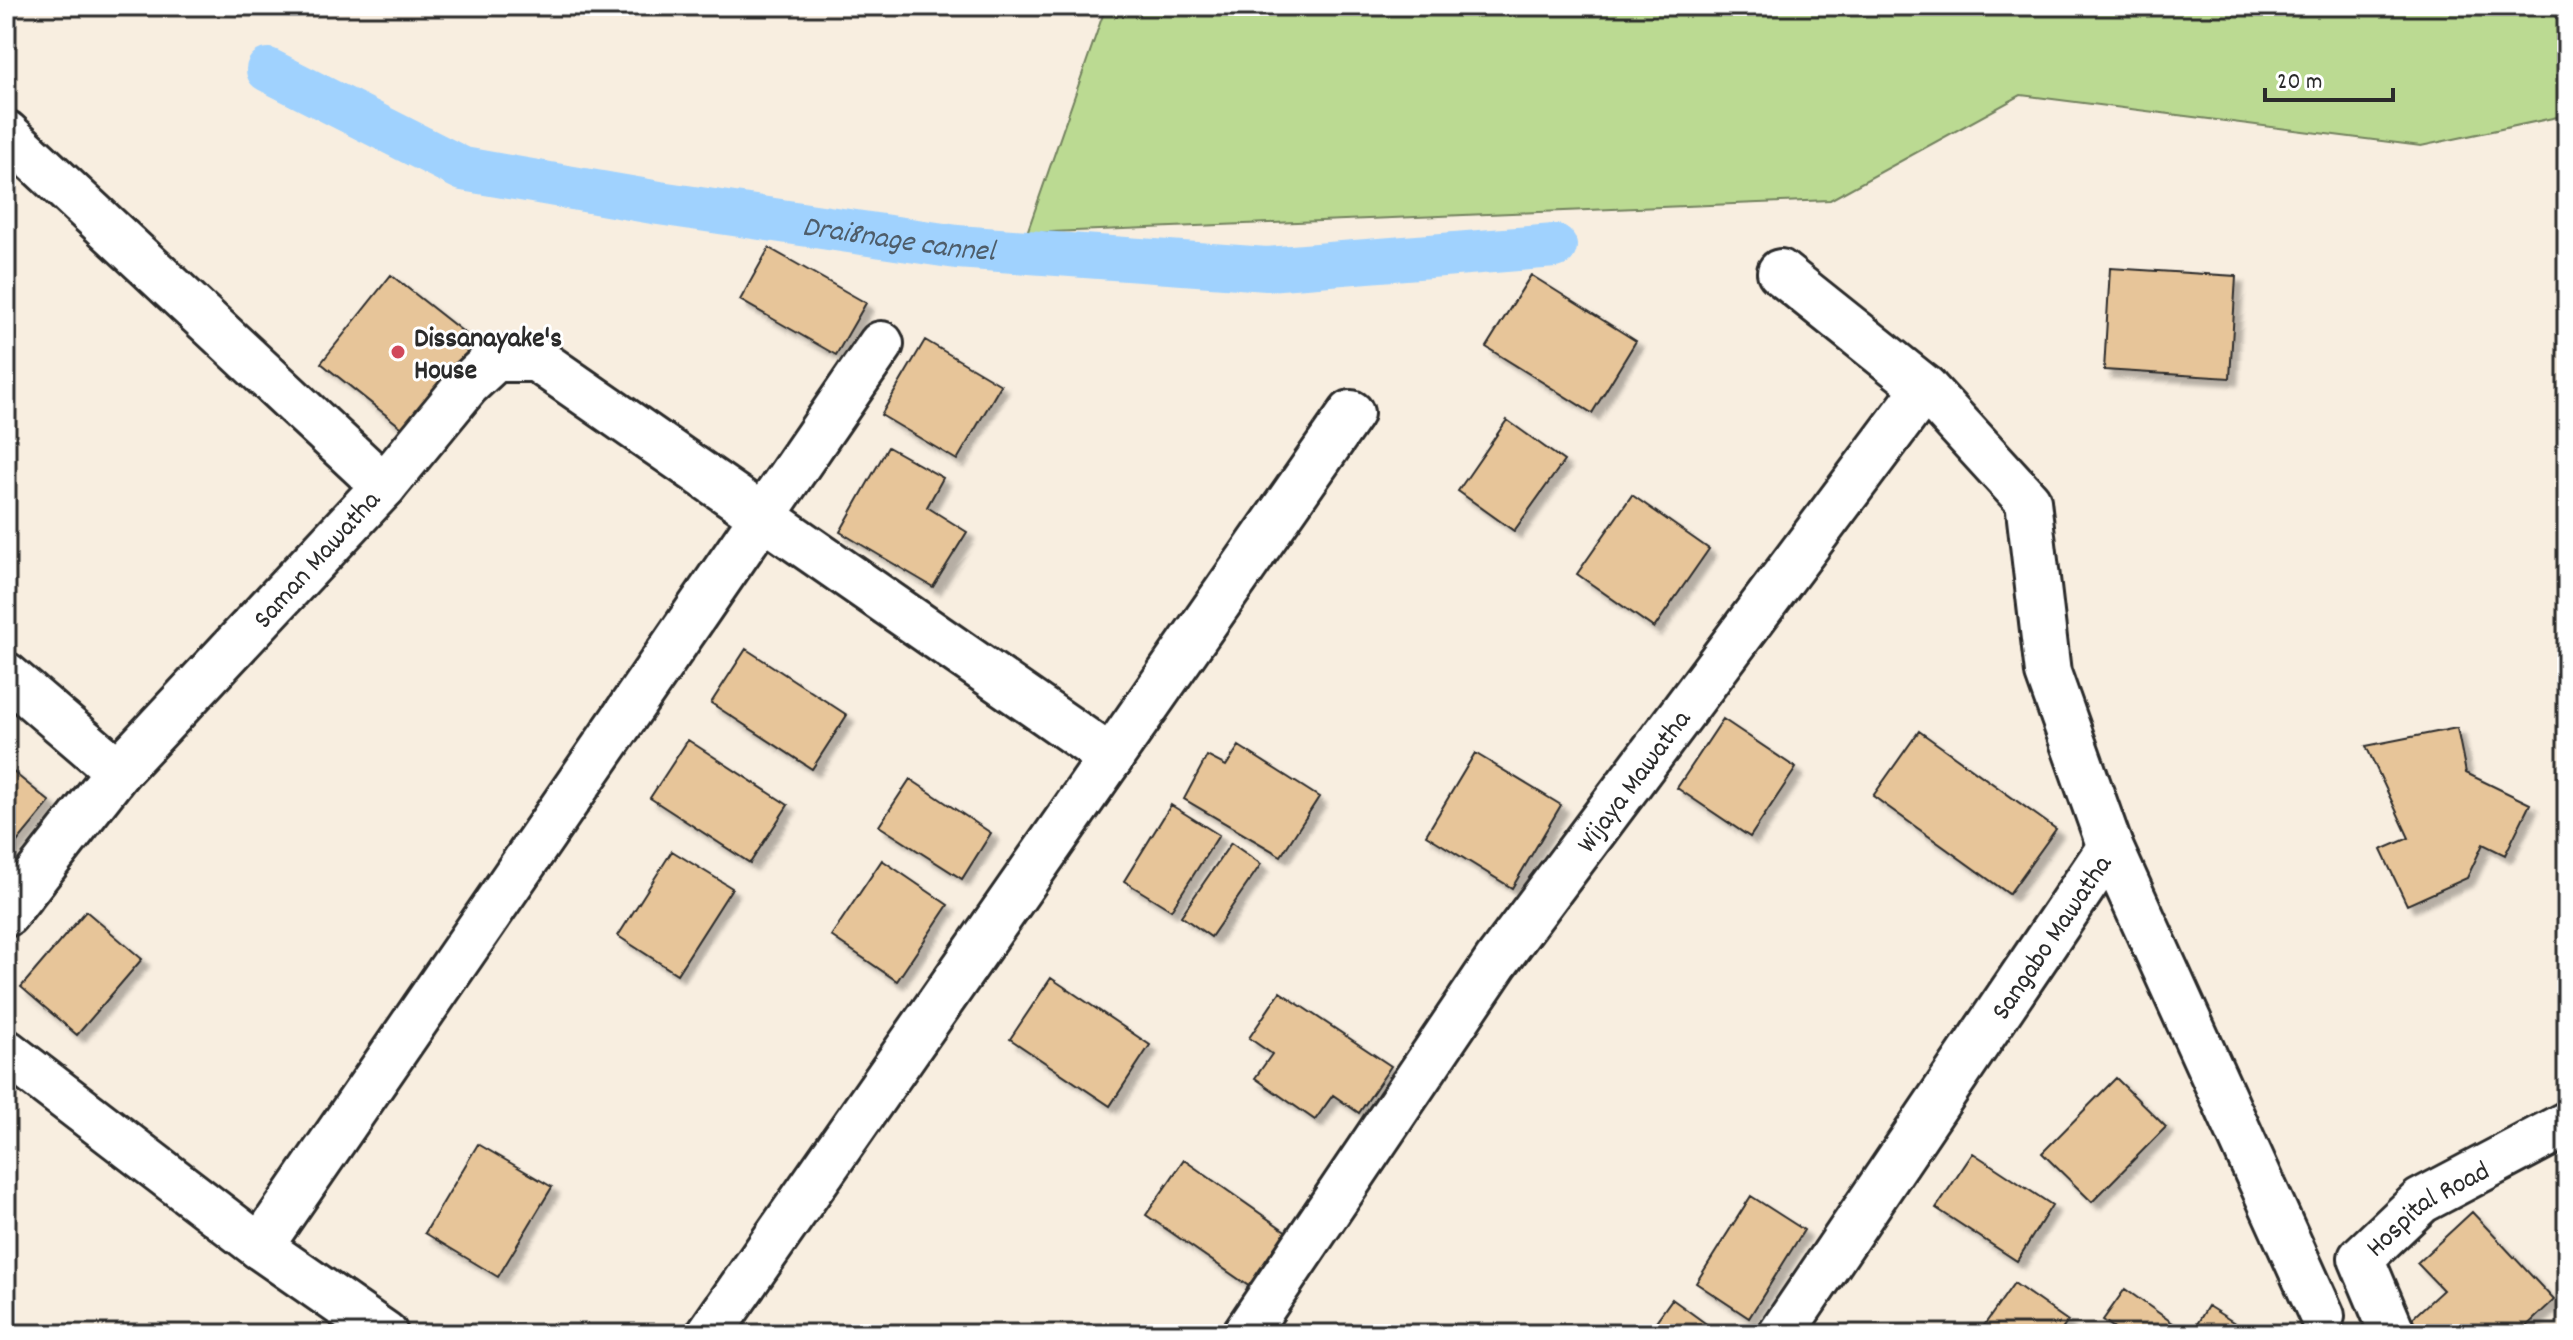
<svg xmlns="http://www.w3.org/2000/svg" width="2573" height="1340" viewBox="0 0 2573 1340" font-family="Dekko,sans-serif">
<defs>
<filter id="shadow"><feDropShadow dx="7" dy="7" stdDeviation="2" flood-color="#0004"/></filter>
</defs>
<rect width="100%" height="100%" fill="#f8eee0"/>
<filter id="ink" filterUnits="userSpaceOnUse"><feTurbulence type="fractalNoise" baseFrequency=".0125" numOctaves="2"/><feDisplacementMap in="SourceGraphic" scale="16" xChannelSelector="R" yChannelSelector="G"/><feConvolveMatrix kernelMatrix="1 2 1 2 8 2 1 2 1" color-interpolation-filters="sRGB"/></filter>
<g filter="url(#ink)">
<!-- green -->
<path fill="#bbda92" stroke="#73825e" stroke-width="2" d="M 1106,6 L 2567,6 L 2567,115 L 2421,146 L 2021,95 L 1830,200 L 1027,233 Z"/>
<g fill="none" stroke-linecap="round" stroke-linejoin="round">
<!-- canal -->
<path stroke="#a0d2fe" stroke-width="44" id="s1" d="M 268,70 L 463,169 L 659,203 L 957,247 L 1267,269 L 1555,246"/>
</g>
<!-- building -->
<path fill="#e7c599" stroke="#2b2b2b" stroke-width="2" filter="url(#shadow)" d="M 769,248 L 866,303 L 836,355 L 740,300 Z
M 2110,268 L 2236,276 L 2230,378 L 2104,370 Z
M 391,275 L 476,342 L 406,431 L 321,363 Z
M 1531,275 L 1636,341 L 1592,413 L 1486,347 Z
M 925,340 L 1001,385 L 957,460 L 881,415 Z
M 1507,420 L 1564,461 L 1514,531 L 1458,491 Z
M 888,447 L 943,478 L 927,507 L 967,532 L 933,587 L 840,532 Z
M 1632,495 L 1709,549 L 1654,628 L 1577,574 Z
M 746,649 L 847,715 L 812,769 L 711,703 Z
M 1723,719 L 1796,768 L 1750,837 L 1677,788 Z
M 2457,728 L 2466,773 L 2530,804 L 2505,855 L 2483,844 L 2467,878 L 2407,905 L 2381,850 L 2409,838 L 2366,746 Z
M 1919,731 L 2056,829 L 2009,894 L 1873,796 Z
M 688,740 L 788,805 L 750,863 L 650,798 Z
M 1239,746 L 1319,797 L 1281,856 L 1184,799 L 1207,756 L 1226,766 Z
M 1475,753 L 1561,805 L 1512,888 L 1426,835 Z
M 6,766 L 50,802 L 8,853 L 6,851 Z
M 910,779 L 991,833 L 962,879 L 879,826 Z
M 1171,805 L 1219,835 L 1171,910 L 1124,881 Z
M 1231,843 L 1261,864 L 1211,937 L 1181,916 Z
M 672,851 L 732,888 L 677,974 L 618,936 Z
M 882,860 L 948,905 L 897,981 L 831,936 Z
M 86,911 L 142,959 L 77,1035 L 21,987 Z
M 1051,978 L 1150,1045 L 1110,1106 L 1010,1039 Z
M 1280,992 L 1391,1066 L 1359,1113 L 1333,1095 L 1315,1120 L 1255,1078 L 1272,1054 L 1249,1038 Z
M 2116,1078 L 2166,1127 L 2092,1202 L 2042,1153 Z
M 478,1144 L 552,1187 L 498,1277 L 425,1233 Z
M 1973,1153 L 2052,1205 L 2017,1261 L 1936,1208 Z
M 1184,1160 L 1291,1235 L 1253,1289 L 1146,1215 Z
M 1751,1196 L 1804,1230 L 1749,1318 L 1696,1283 Z
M 2472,1212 L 2554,1300 L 2518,1334 L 2395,1334 L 2443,1290 L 2417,1263 Z
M 2014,1283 L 2068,1321 L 2059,1334 L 1978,1334 Z
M 2125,1289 L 2177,1326 L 2171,1334 L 2123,1334 L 2103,1320 Z
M 1672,1299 L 1716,1331 L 1714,1334 L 1647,1334 Z
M 2208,1306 L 2252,1334 L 2191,1334 Z"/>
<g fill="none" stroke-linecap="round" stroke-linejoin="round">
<!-- street casing -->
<g stroke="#2b2b2b" stroke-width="50">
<g id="street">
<path d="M 6,133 L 384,486 L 118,771 L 6,914"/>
<path d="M 1925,388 L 2028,501 L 2048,673 L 2110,847"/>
<path d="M 384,486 L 467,385 L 495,359 L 536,359 L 1111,758"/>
<path d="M 6,675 L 118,771"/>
<path d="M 6,1052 L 260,1247 L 385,1334"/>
<path d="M 260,1247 L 881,344"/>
<path d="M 709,1334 L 1351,413"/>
<path id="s2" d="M 1245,1334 L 1496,962 L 1925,388 L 1780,272"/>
<path id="s3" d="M 1781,1334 L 2110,847 L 2322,1316"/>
</g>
</g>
<!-- secondary casing -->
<g stroke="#2b2b2b" stroke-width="50">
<g id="secondary">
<path id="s4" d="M 2393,1334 L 2361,1258 L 2421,1201 L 2567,1124"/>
</g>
</g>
<!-- street -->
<use href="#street" stroke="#fff" stroke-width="44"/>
<!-- secondary -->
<use href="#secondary" stroke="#fff" stroke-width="44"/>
</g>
</g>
<!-- markers -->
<circle fill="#d1495b" stroke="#fff" stroke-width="3" cx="398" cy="352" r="8"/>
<g text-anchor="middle" stroke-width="6" stroke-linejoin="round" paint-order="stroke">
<!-- poi labels -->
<g font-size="28" font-weight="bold" fill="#2b2b2b" stroke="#fff" text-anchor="start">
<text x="414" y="346">Dissanayake's<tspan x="414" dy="32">House</tspan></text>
</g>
<!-- street labels -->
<g font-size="28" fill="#2b2b2b" stroke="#fff">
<text transform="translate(315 558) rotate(-48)" y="10">Saman Mawatha</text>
<text dy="10" stroke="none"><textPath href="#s2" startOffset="676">Wijaya Mawatha</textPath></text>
<text dy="10" stroke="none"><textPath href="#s3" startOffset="480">Sangabo Mawatha</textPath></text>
<text dy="10" stroke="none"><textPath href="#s4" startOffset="166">Hospital Road</textPath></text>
</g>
<!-- water labels -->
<g font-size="30" font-style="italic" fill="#4e5d6a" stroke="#fff">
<text dy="10" stroke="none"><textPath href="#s1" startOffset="660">Drai8nage cannel</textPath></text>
</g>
</g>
<!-- margin -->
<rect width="2573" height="1340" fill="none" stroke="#fff" stroke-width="32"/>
<rect x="16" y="16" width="2541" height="1308" fill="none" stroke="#2b2b2b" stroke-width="3" filter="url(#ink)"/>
<!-- scale -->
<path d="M2265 88v12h128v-12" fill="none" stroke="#2b2b2b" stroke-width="4"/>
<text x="2277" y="88" font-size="24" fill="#2b2b2b" stroke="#ffffff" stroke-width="6" paint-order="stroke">20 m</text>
</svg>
